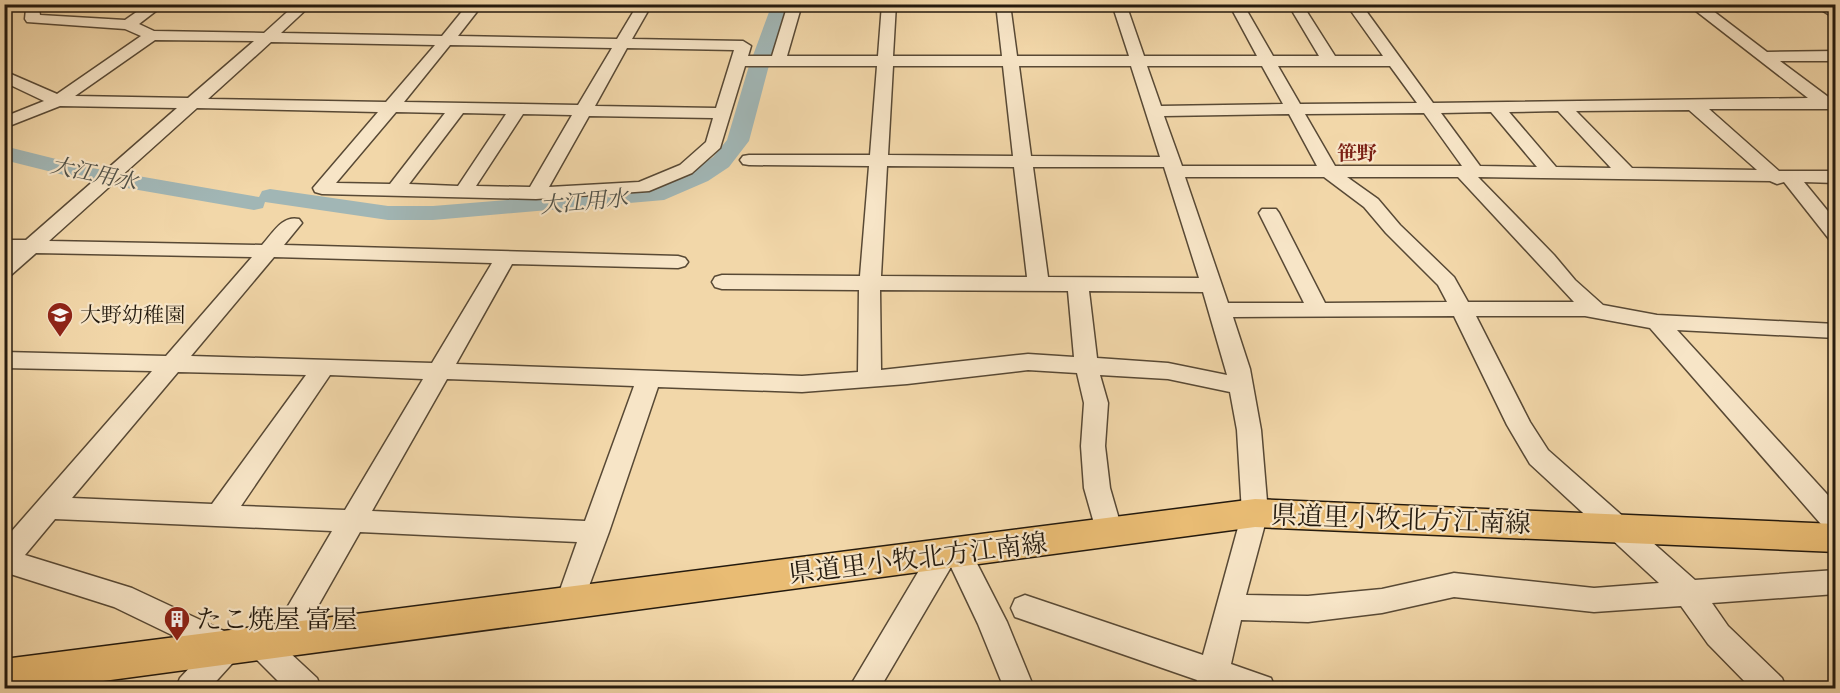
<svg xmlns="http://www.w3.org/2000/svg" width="1840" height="693" viewBox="0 0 1840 693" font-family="Vollkorn,'Noto Serif JP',serif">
<rect width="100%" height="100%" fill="#f2d7a9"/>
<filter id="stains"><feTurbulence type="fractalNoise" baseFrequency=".00333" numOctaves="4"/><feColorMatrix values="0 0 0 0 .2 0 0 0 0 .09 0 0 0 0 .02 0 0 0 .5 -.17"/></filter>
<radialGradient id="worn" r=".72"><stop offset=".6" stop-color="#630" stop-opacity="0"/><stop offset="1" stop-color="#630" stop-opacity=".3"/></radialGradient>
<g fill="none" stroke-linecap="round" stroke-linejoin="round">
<!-- river -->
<path fill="#a1b6b5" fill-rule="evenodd" d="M 772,4 L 790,4 L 768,69 L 749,141 L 729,167 L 708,181 L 664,200 L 433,220 L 388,220 L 265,202 L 263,208 L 254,210 L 92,182 L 4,160 L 4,146 L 92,168 L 259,197 L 262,191 L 270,189 L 388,206 L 433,206 L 652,188 L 692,171 L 713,157 L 727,140 L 748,69 Z"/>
<!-- minor casing -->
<g stroke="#584935" stroke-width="3">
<path id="minor" d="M 21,4 L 38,4 L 40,15 L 125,20 L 148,4 L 165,4 L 139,24 L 154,31 L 264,33 L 296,4 L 312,4 L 281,33 L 442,36 L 468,4 L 483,4 L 458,36 L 617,39 L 638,4 L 652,4 L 632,39 L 743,41 L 751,46 L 748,56 L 772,56 L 788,4 L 802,4 L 787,56 L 878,56 L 882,4 L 896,4 L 893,56 L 1002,56 L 996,4 L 1010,4 L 1017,56 L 1129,56 L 1112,4 L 1126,4 L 1144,56 L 1257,56 L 1229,4 L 1243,4 L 1273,56 L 1319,56 L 1288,4 L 1302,4 L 1335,56 L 1383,56 L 1346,4 L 1361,4 L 1433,103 L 1808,98 L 1687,4 L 1704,4 L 1767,52 L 1836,51 L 1836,61 L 1780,61 L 1831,99 L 1835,105 L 1833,109 L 1709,109 L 1779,171 L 1836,171 L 1836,183 L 1804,182 L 1836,221 L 1836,241 L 1829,239 L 1784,182 L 1777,184 L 1770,181 L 1478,177 L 1554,255 L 1575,280 L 1603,305 L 1657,315 L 1836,324 L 1836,338 L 1677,330 L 1836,504 L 1836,534 L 1827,531 L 1650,328 L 1585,316 L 1476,316 L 1530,422 L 1548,450 L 1695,580 L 1836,570 L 1836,594 L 1712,603 L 1728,626 L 1782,678 L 1786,688 L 1751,688 L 1708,644 L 1681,606 L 1594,612 L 1454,597 L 1382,613 L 1308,622 L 1241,620 L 1231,664 L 1271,678 L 1275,688 L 1195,688 L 1197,680 L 1015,617 L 1011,608 L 1015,599 L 1025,595 L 1203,655 L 1242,513 L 1237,430 L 1230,392 L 1168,379 L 1100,375 L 1108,403 L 1105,446 L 1110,488 L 1123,533 L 1119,541 L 1109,544 L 1099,541 L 1084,488 L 1081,446 L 1084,403 L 1077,373 L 1028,370 L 907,384 L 802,392 L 658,387 L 609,532 L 579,613 L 569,616 L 559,613 L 555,604 L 577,542 L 360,532 L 293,650 L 289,652 L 317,678 L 321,688 L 285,688 L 250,653 L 245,644 L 250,635 L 260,631 L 271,635 L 332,531 L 55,519 L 25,555 L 132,588 L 239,638 L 243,647 L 239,656 L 210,688 L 176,688 L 180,678 L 205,651 L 114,607 L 4,572 L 4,540 L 152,371 L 4,368 L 4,352 L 166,356 L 252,257 L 36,253 L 11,275 L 4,276 L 4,259 L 12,252 L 4,252 L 4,240 L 26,240 L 177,108 L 60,106 L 4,128 L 4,117 L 44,101 L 4,82 L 4,71 L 57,94 L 141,36 L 125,29 L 27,22 L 25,19 L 26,9 ZM 155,40 L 254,41 L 188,98 L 75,96 ZM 271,42 L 435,45 L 386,102 L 208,99 ZM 450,45 L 612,48 L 578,105 L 404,102 ZM 627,48 L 734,50 L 716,108 L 595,106 ZM 745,66 L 877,66 L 870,155 L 749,155 L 743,156 L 740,160 L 743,164 L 749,165 L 869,166 L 860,276 L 722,275 L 715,277 L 712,282 L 715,287 L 722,289 L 859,290 L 858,372 L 802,376 L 456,364 L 512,264 L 678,268 L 685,266 L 688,262 L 685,258 L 678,256 L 284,245 L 302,223 L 299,219 C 282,215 273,233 262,245 L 49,241 L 197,108 L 378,112 L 313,188 L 315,192 L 322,194 L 536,199 L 649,191 L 692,173 L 720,148 ZM 893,66 L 1003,66 L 1013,156 L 888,155 ZM 1019,66 L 1131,66 L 1160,157 L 1031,156 ZM 1147,66 L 1262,66 L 1283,104 L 1161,106 ZM 1278,66 L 1390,66 L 1417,103 L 1300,104 ZM 1689,110 L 1757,170 L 1632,168 L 1576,111 ZM 1558,111 L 1611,168 L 1556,167 L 1509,112 ZM 396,112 L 445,113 L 390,184 L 336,183 ZM 1491,112 L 1537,167 L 1480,166 L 1441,113 ZM 463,113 L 506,114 L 458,186 L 409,184 ZM 1424,113 L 1462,166 L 1335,166 L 1305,114 ZM 523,114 L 572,115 L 530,187 L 476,186 ZM 1289,114 L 1317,166 L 1182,166 L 1164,116 ZM 589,116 L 713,118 L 706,142 L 680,165 L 639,182 L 549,187 ZM 887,166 L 1014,167 L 1027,277 L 881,276 ZM 1033,167 L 1164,167 L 1199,278 L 1048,277 ZM 1185,177 L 1324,177 L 1364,207 L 1386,233 L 1438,285 L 1447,302 L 1325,303 L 1279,213 L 1276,209 L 1262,209 L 1259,213 L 1304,303 L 1228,303 ZM 1347,177 L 1458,177 L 1574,302 L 1468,302 L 1454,277 L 1400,225 L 1378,199 ZM 274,257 L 492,263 L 432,363 L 191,356 ZM 880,290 L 1068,291 L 1074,357 L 1028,354 L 881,370 ZM 1089,291 L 1203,292 L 1227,375 L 1168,363 L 1097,358 ZM 1454,316 L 1507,425 L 1530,464 L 1659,583 L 1594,588 L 1454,573 L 1382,589 L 1308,596 L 1246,595 L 1268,513 L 1261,430 L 1250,369 L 1233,317 ZM 178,372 L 306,375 L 212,504 L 72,498 ZM 330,375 L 423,379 L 345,510 L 241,506 ZM 447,379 L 634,386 L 585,521 L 372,511 Z
M 1812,4 L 1830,4 L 1836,8 L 1836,19 Z
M 957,541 L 967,544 L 1007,622 L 1034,688 L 1004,688 L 978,624 L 951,567 L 880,688 L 849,688 L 933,547 Z"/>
</g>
<!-- major casing -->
<g stroke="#241a0e" stroke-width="3">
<path id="major" d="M 1255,499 L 1836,524 L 1836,552 L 1255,527 L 51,688 L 4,688 L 4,659 Z"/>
</g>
<!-- minor -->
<use href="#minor" fill="#f7e5c7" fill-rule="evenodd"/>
<!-- major -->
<use href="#major" fill="#e9bc74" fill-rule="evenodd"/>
</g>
<!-- icons -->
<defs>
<g id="school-pin" transform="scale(1.35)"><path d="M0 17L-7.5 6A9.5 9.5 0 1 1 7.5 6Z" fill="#8f2418" stroke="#f7e5c7"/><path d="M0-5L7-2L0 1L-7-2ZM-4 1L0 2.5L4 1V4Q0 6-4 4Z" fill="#fff"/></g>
<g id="building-pin" transform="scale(1.35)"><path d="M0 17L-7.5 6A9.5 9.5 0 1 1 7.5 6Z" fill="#8f2418" stroke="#f7e5c7"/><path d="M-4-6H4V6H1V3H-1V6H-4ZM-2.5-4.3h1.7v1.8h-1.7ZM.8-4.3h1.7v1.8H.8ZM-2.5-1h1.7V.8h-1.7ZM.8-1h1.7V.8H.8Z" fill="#fff"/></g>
</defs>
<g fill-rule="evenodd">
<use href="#school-pin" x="60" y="315"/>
<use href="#building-pin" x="177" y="619"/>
</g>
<g text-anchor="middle" stroke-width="4.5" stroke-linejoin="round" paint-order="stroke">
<!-- far-quarter labels -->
<g font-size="20" font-weight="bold" fill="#7a1f14" stroke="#f7e5c7">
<text x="1357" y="160">笹野</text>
</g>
<!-- poi labels -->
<g font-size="21" fill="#241a0e" stroke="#f7e5c7" text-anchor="start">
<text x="80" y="322">大野幼稚園</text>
</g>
<!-- water labels -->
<g font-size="22" font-style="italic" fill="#505148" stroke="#f7e5c7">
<text transform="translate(94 173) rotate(12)" y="8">大江用水</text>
<text transform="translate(584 201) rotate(-5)" y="8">大江用水</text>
</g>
<!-- near-street labels -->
<g font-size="26" fill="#241a0e" stroke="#f7e5c7">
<text transform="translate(1401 519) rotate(2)" y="9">県道里小牧北方江南線</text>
<text transform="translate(918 558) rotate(-7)" y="9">県道里小牧北方江南線</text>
</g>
<!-- near-poi labels -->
<g font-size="26" fill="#241a0e" stroke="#f7e5c7" text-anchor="start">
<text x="196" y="628">たこ焼屋 富屋</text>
</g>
</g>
<!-- margin -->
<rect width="1840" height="693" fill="none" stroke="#f2d7a9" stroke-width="24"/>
<rect x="6" y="6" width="1828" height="681" fill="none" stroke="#241a0e" stroke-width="3"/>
<rect x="12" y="12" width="1816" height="669" fill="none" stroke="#241a0e" stroke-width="1.5"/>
<rect width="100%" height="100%" filter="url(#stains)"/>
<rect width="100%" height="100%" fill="url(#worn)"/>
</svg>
